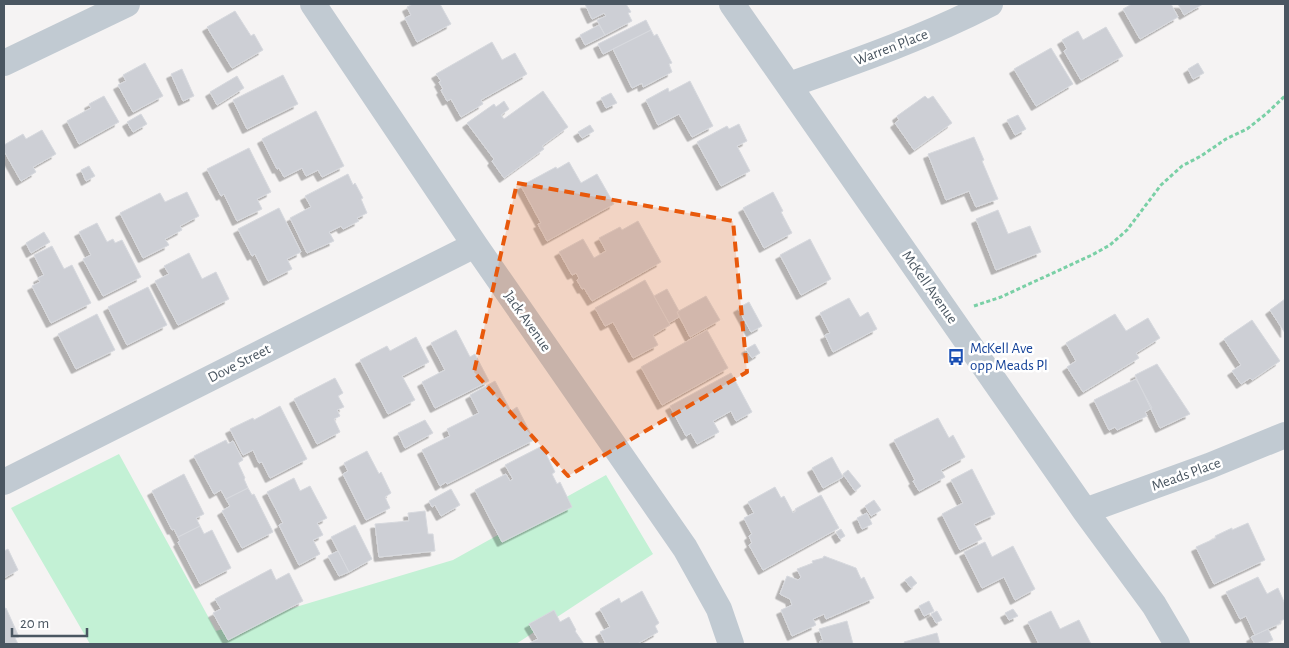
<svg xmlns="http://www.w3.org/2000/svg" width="1289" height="648" viewBox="0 0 1289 648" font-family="'Alegreya Sans',sans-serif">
<defs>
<filter id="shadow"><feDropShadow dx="-4.5" dy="4.5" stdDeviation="0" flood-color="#0004"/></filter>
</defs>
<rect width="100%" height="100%" fill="#f5f3f3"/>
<!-- green -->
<path fill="#c3f1d5" d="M 119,454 L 216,631 L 453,560 L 606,475 L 653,554 L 516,644 L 90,644 L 11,508 Z"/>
<!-- building -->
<path fill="#cdcfd5" stroke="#d7d9de" filter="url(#shadow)" d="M 413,4 L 440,4 L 451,24 L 417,42 L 405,18 L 411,15 L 407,7 Z
M 585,4 L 626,4 L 631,12 L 628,13 L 632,21 L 605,35 L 597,20 L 606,16 L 604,13 L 592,19 Z
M 1132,4 L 1171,4 L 1178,17 L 1140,39 L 1123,9 Z
M 1178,4 L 1203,4 L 1184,15 Z
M 235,11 L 251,36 L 254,34 L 263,50 L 232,68 L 207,27 Z
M 646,20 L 651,30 L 603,54 L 598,44 Z
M 599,25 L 605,35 L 585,45 L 580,35 Z
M 1106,27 L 1123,56 L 1081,80 L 1064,51 L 1067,49 L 1062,40 L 1078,31 L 1083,40 Z
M 651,30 L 654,36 L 657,34 L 672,63 L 669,64 L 672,72 L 643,87 L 642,83 L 632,88 L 613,49 Z
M 492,42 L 502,60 L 515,53 L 527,74 L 481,100 L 483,104 L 461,117 L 451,99 L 447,101 L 441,90 L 443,89 L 439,82 L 441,81 L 436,74 Z
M 1051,48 L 1073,84 L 1036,106 L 1014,69 Z
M 145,63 L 163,96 L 133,112 L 118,85 L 126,81 L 123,75 Z
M 1198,63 L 1204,73 L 1193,79 L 1188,69 Z
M 182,69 L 194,96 L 183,101 L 171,74 Z
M 283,75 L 298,104 L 247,129 L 233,100 Z
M 237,76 L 244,88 L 217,105 L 210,92 Z
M 690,81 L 713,126 L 692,137 L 679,114 L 658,125 L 646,100 L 668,88 L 669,92 Z
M 543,91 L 568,127 L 542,146 L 544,149 L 504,178 L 492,161 L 494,159 L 467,123 L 494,104 L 496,107 L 504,101 L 509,109 L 501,115 L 504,119 Z
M 611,93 L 617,103 L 606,108 L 601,98 Z
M 104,96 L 119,122 L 79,144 L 67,121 L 91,108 L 89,104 Z
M 925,96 L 928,99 L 933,96 L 952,123 L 914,150 L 895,123 L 899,120 L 897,116 Z
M 316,111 L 335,148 L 344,166 L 322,177 L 318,170 L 306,176 L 302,168 L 284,177 L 279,168 L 277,169 L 262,139 Z
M 141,114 L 147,124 L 133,132 L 127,122 Z
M 1018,115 L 1026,129 L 1015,135 L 1007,120 Z
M 739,124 L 747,141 L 737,146 L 750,171 L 721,186 L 697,142 L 727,126 L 729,129 Z
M 590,125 L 594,131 L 582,138 L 578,132 Z
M 42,130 L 56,154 L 33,167 L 36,172 L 21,181 L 4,151 L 4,145 L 23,134 L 26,139 Z
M 974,137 L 984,160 L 982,161 L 998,199 L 976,207 L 969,191 L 946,200 L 928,154 Z
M 249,148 L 271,192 L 257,199 L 262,209 L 237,221 L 224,194 L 221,196 L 207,169 Z
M 569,162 L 581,183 L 597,174 L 614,204 L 547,241 L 538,224 L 541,223 L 521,186 L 556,167 L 557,169 Z
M 89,166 L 95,176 L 86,181 L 81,170 Z
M 348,174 L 353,185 L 355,183 L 363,198 L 361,199 L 367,213 L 357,218 L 359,221 L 343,229 L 341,226 L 329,232 L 334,241 L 307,253 L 290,218 L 311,207 L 305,196 Z
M 187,192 L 199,216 L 180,226 L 182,230 L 165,239 L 169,245 L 143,258 L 120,213 L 160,193 L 165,202 Z
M 773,192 L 783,211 L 781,212 L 792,233 L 764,248 L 743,208 Z
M 279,208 L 301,252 L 287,259 L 292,269 L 268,281 L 255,254 L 252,256 L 238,229 Z
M 998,210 L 1008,234 L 1030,226 L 1041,252 L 996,270 L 976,219 Z
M 638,221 L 661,262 L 592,301 L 584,288 L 582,289 L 577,280 L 579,278 L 576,273 L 572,275 L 559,252 L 583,239 L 594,258 L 606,251 L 599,238 L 620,227 L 622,230 Z
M 97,223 L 107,242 L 113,239 L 115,243 L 122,240 L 141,277 L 103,296 L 83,259 L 91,255 L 79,232 Z
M 44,232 L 50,242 L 31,253 L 26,243 Z
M 810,239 L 831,279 L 801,295 L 780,255 Z
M 52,246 L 64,269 L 72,265 L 91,303 L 51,323 L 32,286 L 40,282 L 38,278 L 44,275 L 34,255 Z
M 189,253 L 202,279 L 216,272 L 229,299 L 178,325 L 155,281 L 169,274 L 164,266 Z
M 645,280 L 670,325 L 653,335 L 658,345 L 633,358 L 613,322 L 605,326 L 595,308 Z
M 148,287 L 167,325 L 127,345 L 108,307 Z
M 667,289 L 679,311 L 677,312 L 679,317 L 669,323 L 654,296 Z
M 706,296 L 720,320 L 690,337 L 677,312 Z
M 849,298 L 860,317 L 868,312 L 877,329 L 833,352 L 825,335 L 830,333 L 820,313 Z
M 1285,299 L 1285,333 L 1270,310 Z
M 749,302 L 762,326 L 751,332 L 738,308 Z
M 97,314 L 115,350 L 76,369 L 58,334 Z
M 1115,314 L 1126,331 L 1148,318 L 1160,338 L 1136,353 L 1139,358 L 1083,392 L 1067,367 L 1076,361 L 1066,343 Z
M 1252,320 L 1280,361 L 1252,380 L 1250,378 L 1241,384 L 1232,371 L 1241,365 L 1224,339 Z
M 456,330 L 470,357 L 475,354 L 489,381 L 435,408 L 422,382 L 445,370 L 431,343 Z
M 707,330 L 728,368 L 662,405 L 641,367 Z
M 416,337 L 429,362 L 402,376 L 415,400 L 388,414 L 360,360 L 387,346 L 390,351 Z
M 755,344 L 760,353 L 752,358 L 746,349 Z
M 1157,364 L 1190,414 L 1160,428 L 1135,375 Z
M 731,373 L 752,412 L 736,421 L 731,411 L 713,421 L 719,432 L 697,444 L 691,433 L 686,436 L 670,406 Z
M 335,378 L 343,393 L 338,396 L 344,407 L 337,410 L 340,416 L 334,419 L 340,432 L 317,444 L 294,399 Z
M 1136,379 L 1152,408 L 1145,412 L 1147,416 L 1117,430 L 1115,427 L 1109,430 L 1094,400 Z
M 495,381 L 511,411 L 517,407 L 534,440 L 447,484 L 446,482 L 440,486 L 422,450 L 450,436 L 447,429 L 479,413 L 470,395 Z
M 280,406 L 307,459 L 270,478 L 262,462 L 259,463 L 253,450 L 243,455 L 230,429 L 253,418 L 254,420 Z
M 938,418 L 949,438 L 953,435 L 965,457 L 941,470 L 945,477 L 919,491 L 913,481 L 915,480 L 894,440 Z
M 425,420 L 433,433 L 405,448 L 398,433 Z
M 226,440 L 228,444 L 233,441 L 243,460 L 238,463 L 245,478 L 244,479 L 248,488 L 226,499 L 221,490 L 214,494 L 194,456 Z
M 542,446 L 555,472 L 552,474 L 557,484 L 560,482 L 572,507 L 502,542 L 475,490 L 506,474 L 510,481 L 513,479 L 505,465 Z
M 367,451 L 379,474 L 381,472 L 391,493 L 385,497 L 390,508 L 366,520 L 343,474 L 348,471 L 344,463 Z
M 832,457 L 843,477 L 823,488 L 812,468 Z
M 972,469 L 995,514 L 974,524 L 982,539 L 960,550 L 942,514 L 963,503 L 951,480 Z
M 848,470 L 861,486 L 855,491 L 843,474 Z
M 184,474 L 204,514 L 196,518 L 200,526 L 178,537 L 174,529 L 172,530 L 152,491 Z
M 294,478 L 300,491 L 310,486 L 327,518 L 317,523 L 323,535 L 313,540 L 320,554 L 299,565 L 279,525 L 283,523 L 267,492 Z
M 775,487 L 781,498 L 784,496 L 793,513 L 796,511 L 795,509 L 821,495 L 839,528 L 763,570 L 749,545 L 752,543 L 749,536 L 752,534 L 744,518 L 754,513 L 748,502 Z
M 248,488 L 252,495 L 254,494 L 273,532 L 242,548 L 222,511 L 230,506 L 226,499 Z
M 451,489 L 460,505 L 441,516 L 435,505 L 432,507 L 429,501 Z
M 874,500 L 881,510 L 871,516 L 865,506 Z
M 425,511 L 428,534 L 433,534 L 435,551 L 379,557 L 375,524 L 409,521 L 408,513 Z
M 867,513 L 872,524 L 862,529 L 857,518 Z
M 1248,523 L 1265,560 L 1214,584 L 1196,547 L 1216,538 L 1215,536 L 1232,528 L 1232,530 Z
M 355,525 L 372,559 L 349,572 L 331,537 Z
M 200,526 L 204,534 L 212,530 L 231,568 L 200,584 L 178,542 L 180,541 L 178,537 Z
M 841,529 L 845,536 L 840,539 L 836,532 Z
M 985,542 L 992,557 L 1013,546 L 1035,589 L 1015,600 L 1004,577 L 982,588 L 964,552 Z
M 8,549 L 18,570 L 4,578 L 4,551 Z
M 338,551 L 349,572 L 339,576 L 328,556 Z
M 824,556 L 856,568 L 861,579 L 864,577 L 874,598 L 826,619 L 824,614 L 813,619 L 816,625 L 792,636 L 781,610 L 792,605 L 790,599 L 780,594 L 787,576 L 798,580 L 801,577 L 797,569 L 813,563 L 812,561 L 823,558 Z
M 271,569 L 276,580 L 289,573 L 303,601 L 228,640 L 213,613 L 221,609 L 215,599 Z
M 911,576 L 917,583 L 911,588 L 905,580 Z
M 1258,577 L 1267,594 L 1278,588 L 1285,604 L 1285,619 L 1280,621 L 1281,623 L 1255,635 L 1246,616 L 1240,619 L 1226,592 Z
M 642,591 L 659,623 L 655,626 L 658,632 L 637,644 L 606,644 L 600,632 L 610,627 L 600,609 L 619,598 L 621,603 Z
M 929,601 L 934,611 L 924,616 L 919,606 Z
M 6,608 L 19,637 L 15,638 L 18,644 L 4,644 L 4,609 Z
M 1013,609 L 1018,616 L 1009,620 L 1005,613 Z
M 554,610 L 560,622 L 569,617 L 576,630 L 575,631 L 584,644 L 528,644 L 538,639 L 529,624 Z
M 937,611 L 942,620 L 936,623 L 931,614 Z
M 1051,611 L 1060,629 L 1079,620 L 1091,644 L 1039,644 L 1028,622 Z
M 847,621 L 853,644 L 820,644 L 820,641 L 823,641 L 819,629 Z
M 1268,629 L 1273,640 L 1264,644 L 1255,644 L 1251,637 Z
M 937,633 L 940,644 L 905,644 L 904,642 Z"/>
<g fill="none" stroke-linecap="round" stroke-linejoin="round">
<!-- path -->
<path stroke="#7ad0a6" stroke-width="3" stroke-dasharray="4 2.5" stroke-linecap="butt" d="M 974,306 L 1001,297 L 1092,255 L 1110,245 L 1127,230 L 1161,185 L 1182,166 L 1201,156 L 1226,139 L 1247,129 L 1266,114 L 1285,96"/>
<!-- minor -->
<path stroke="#c1cad2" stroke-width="26" d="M 313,4 L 475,245 L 685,548 L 719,609 L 731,644
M 732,4 L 1085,511 L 1154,605 L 1177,644
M 4,63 L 127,4
M 789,85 C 857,61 926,37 990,4
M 4,482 L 475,245
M 1085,511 L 1209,466 L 1285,435"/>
</g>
<!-- marked area -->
<path fill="#e8590c" fill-opacity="0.2" stroke="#e8590c" stroke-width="4" stroke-dasharray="10 6" stroke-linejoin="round" d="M 517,183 L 733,221 L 747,372 L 568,476 L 474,372 Z"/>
<!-- icons -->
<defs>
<g id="bus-bare" transform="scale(1.35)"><path d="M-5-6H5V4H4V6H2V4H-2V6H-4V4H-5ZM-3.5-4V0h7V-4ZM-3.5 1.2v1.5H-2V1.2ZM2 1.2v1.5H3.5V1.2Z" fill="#1a4fb4" stroke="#fff" stroke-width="2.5" paint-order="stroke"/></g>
</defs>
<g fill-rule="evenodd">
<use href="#bus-bare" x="956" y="357"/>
</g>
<g text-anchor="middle" stroke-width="5" stroke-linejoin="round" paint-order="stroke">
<!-- street labels -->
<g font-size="15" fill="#4a5661" stroke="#fff">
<text transform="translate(891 47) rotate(-21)" y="5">Warren Place</text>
<text transform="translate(930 287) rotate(55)" y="5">McKell Avenue</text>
<text transform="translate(528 321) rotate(55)" y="5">Jack Avenue</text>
<text transform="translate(239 363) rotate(-27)" y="5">Dove Street</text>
<text transform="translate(1186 474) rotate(-20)" y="5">Meads Place</text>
</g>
<!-- transit labels -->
<g font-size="15" fill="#164399" stroke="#fff" text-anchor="start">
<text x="970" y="353">McKell Ave<tspan x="970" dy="17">opp Meads Pl</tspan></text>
</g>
</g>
<!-- border -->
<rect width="1289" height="648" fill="none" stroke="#4a5661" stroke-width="10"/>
<!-- scale -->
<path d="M12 628v8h75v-8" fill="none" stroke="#4a5661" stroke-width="2.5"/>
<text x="20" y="628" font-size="15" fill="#4a5661" stroke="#ffffff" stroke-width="4" paint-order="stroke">20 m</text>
</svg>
